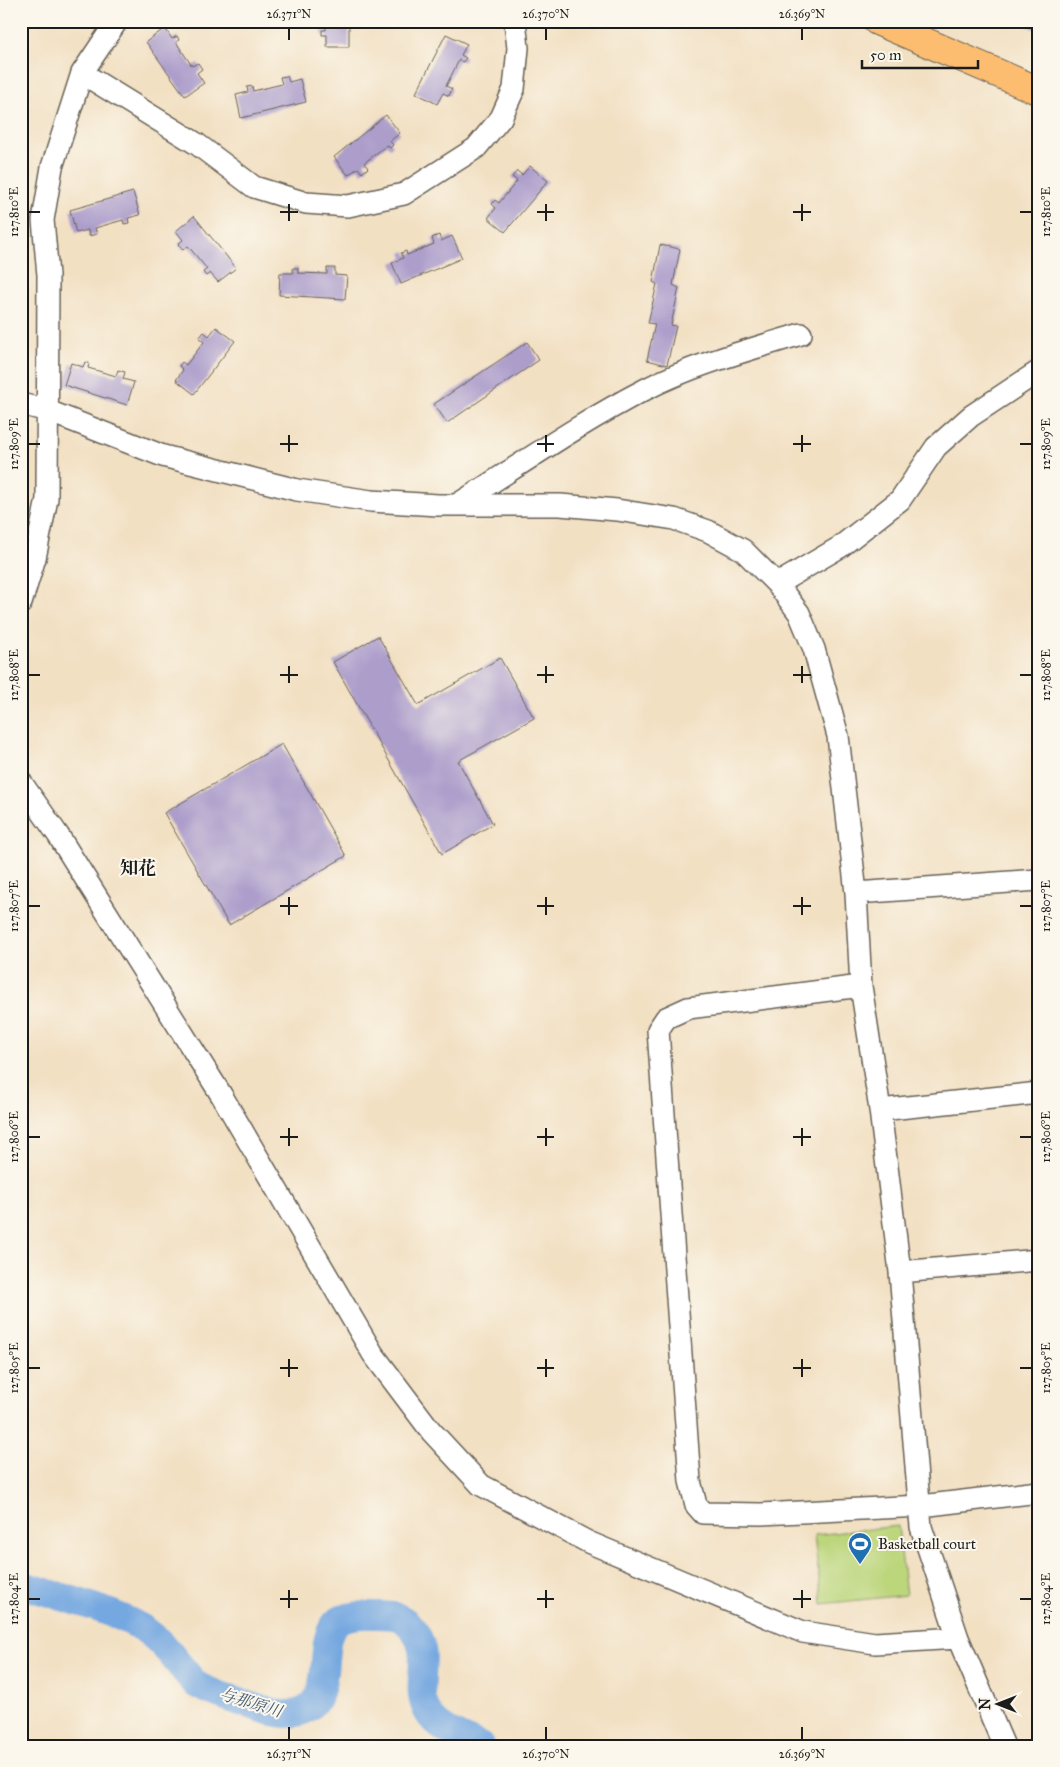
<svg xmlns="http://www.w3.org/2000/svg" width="1060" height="1767" viewBox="0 0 1060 1767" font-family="'IM FELL Great Primer','Noto Serif JP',serif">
<rect width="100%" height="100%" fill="#fbf7ec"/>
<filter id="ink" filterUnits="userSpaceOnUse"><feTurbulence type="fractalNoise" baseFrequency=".02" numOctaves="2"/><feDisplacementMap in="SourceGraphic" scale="10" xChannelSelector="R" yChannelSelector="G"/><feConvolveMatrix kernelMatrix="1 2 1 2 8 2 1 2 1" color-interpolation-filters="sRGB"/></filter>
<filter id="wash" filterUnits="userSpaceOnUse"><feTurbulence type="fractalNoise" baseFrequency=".0096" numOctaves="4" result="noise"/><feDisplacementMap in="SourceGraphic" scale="20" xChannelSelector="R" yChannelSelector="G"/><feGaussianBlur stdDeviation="1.12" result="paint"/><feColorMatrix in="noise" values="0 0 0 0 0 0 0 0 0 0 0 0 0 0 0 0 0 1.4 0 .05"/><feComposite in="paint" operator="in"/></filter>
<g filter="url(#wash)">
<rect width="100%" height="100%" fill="#f2e0c3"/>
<!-- green -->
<path fill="#bcd67b" stroke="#6c794c" d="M 898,1526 L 906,1595 L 822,1604 L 814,1535 Z"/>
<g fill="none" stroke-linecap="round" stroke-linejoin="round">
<!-- river -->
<path stroke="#74a7e0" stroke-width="28" d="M 21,1584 C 58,1597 109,1608 142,1628 C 158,1638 170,1653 182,1668 C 187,1673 192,1681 197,1685 C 209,1692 274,1715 287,1714 C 343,1713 312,1640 338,1621 C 346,1616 358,1615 367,1615 C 377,1615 388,1614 398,1617 C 404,1619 408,1623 412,1628 C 435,1655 412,1684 427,1711 C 437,1730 462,1738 480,1746"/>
</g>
<g id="blocks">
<!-- building -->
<path fill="#ac9dcb" d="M 326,21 L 349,21 L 349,47 L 327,47 L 327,35 L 322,35 L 322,30 L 326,30 Z
M 1015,21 L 1039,21 L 1039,31 Z
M 165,28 L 172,39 L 177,36 L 179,40 L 176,42 L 192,66 L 198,63 L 202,69 L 197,73 L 204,83 L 185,96 L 146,42 Z
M 446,34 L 467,44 L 461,55 L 466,58 L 463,62 L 459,60 L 446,86 L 452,89 L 449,96 L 443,93 L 437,104 L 416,93 Z
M 287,76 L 289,82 L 300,79 L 306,102 L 241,118 L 236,95 L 248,92 L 247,87 L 252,86 L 253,91 L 282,84 L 280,77 Z
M 386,115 L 400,133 L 390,141 L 393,145 L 390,148 L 387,145 L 364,163 L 368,168 L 362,173 L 358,168 L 348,175 L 334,157 Z
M 530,166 L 548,181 L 505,232 L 488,218 L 496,208 L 492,204 L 495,200 L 499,203 L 517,181 L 512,177 L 517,171 L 522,175 Z
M 133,192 L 140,215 L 128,218 L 129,223 L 124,224 L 123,220 L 95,228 L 97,234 L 89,236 L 88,230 L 76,233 L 70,210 Z
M 194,216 L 236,268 L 218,282 L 210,273 L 206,276 L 203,272 L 207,269 L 188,246 L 183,250 L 178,244 L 183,240 L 176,231 Z
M 439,235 L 441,241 L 452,236 L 462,258 L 401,284 L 392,263 L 403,258 L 401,253 L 406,251 L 407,255 L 434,244 L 432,238 Z
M 660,245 L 680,249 L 673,285 L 679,288 L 671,325 L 676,326 L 667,365 L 647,360 L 655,324 L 648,323 L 657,284 L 653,282 Z
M 293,268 L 298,268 L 298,273 L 327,274 L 327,268 L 335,268 L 335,275 L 347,276 L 345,299 L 279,295 L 280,273 L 293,273 Z
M 216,327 L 235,341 L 194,394 L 176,380 L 183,370 L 179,366 L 182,362 L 186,365 L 204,342 L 199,338 L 204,332 L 209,336 Z
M 527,342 L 539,360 L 447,423 L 434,404 Z
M 85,362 L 89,363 L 88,368 L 116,376 L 118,370 L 125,372 L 123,379 L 134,382 L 127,405 L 64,385 L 71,363 L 83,367 Z
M 378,636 L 418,705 L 500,658 L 534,718 L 458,761 L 493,824 L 442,854 L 333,662 Z
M 282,744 L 346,856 L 229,925 L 164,813 Z"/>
</g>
</g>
<g filter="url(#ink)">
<use href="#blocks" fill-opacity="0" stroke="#676156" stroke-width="1"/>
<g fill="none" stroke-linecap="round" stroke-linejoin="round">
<!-- minor casing -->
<g stroke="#676156" stroke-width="24">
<path id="minor" d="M 82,73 L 197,144 L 254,187 L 306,203 L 348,206 L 404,194 L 476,148 L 501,118 L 514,89 L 518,48 L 515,21
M 21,404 L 48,411 L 163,456 L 297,490 L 371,501 L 438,505 L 560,505 L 617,510 L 674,519 L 708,531 L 743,550 L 777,584 L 799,613 L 814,649 L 838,736 L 856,893 L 861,986 L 880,1110 L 900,1272 L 921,1527 L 958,1638 L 1004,1746
M 458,504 C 520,465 580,423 646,389 C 695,364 749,350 801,334
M 777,584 L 840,547 L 900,500 L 936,447 L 971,416 L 1039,371
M 21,603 L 35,558 L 47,499 L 48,275 L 43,220 L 52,167 L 82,73 L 117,21
M 21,782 L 58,835 L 222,1096 L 373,1354 L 431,1431 L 481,1485 L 588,1542 L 803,1632 L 875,1643 L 958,1638
M 856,893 L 1039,880
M 861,986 L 688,1008 L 666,1018 L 658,1030 L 690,1481 L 696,1505 L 703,1513 L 761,1514 L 921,1506 L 1039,1492
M 880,1110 L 1039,1093
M 900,1272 L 1039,1260"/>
</g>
<!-- major casing -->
<g stroke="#676156" stroke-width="30">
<path id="major" d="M 877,21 L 1039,91"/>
</g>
<!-- minor -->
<use href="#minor" stroke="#fff" stroke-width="21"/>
<!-- major -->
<use href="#major" stroke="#fcbd6f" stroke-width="28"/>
</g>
</g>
<!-- ticks -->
<path fill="none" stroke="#1c1c1c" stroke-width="2" d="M 289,28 L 289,40M 546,28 L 546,40M 802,28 L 802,40M 289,204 L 289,221M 546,204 L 546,221M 802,204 L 802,221M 28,212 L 40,212M 280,212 L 298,212M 537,212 L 554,212M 793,212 L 811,212M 1020,212 L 1032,212M 289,435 L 289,452M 546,435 L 546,452M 802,435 L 802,452M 28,444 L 40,444M 280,444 L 298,444M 537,444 L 554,444M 793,444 L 811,444M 1020,444 L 1032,444M 289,666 L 289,683M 546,666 L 546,683M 802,666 L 802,683M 28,675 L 40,675M 280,675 L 298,675M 537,675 L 554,675M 793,675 L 811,675M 1020,675 L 1032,675M 289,897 L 289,915M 546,897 L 546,915M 802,897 L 802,915M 28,906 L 40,906M 280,906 L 298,906M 537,906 L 554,906M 793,906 L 811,906M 1020,906 L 1032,906M 289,1128 L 289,1146M 546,1128 L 546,1146M 802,1128 L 802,1146M 28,1137 L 40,1137M 280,1137 L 298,1137M 537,1137 L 554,1137M 793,1137 L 811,1137M 1020,1137 L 1032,1137M 289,1359 L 289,1377M 546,1359 L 546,1377M 802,1359 L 802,1377M 28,1368 L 40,1368M 280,1368 L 298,1368M 537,1368 L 554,1368M 793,1368 L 811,1368M 1020,1368 L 1032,1368M 289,1590 L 289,1608M 546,1590 L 546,1608M 802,1590 L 802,1608M 28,1599 L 40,1599M 280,1599 L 298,1599M 537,1599 L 554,1599M 793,1599 L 811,1599M 1020,1599 L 1032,1599M 289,1727 L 289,1740M 546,1727 L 546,1740M 802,1727 L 802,1740"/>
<!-- icons -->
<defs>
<g id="stadium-pin" transform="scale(1.25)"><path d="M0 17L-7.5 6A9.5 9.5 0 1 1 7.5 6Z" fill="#1f6fb2" stroke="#fbf7ec"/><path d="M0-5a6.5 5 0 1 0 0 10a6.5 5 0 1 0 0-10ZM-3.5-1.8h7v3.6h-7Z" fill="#fff"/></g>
</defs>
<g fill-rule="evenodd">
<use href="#stadium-pin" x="860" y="1544"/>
</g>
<g text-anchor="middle" stroke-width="4" stroke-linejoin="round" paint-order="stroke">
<!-- poi labels -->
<g font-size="15" fill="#1c1c1c" stroke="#fbf7ec" text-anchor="start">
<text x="878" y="1549">Basketball court</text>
</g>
<!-- water labels -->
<g font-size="16" font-style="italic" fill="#445b74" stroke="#fbf7ec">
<text transform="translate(251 1702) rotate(17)" y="6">与那原川</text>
</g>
<!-- quarter labels -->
<g font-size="18" font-weight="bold" fill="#1c1c1c" stroke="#fbf7ec">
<text x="138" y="874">知花</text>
</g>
</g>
<!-- margin -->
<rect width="1060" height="1767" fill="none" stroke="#fbf7ec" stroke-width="55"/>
<!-- north arrow -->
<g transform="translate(998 1704) rotate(270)" stroke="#fbf7ec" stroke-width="4" paint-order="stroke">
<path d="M0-4L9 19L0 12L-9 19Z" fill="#1c1c1c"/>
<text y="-8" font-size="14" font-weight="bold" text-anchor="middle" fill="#1c1c1c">N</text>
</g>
<!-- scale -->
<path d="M862 60v8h116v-8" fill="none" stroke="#1c1c1c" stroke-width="2.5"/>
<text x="870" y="60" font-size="15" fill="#1c1c1c" stroke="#fbf7ec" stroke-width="4" paint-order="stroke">50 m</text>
<rect x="28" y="28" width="1004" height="1712" fill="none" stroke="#1c1c1c" stroke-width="2"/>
<g font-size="12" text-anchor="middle" fill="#1c1c1c">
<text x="289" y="18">26.371°N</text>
<text x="546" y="18">26.370°N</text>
<text x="802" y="18">26.369°N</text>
<text transform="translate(1046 212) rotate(-90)" y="4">127.810°E</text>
<text transform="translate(14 212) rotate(-90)" y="4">127.810°E</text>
<text transform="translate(1046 444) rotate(-90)" y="4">127.809°E</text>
<text transform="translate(14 444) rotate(-90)" y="4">127.809°E</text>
<text transform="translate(1046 675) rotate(-90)" y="4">127.808°E</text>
<text transform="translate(14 675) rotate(-90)" y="4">127.808°E</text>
<text transform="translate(1046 906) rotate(-90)" y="4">127.807°E</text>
<text transform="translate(14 906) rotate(-90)" y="4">127.807°E</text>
<text transform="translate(14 1137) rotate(-90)" y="4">127.806°E</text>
<text transform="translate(1046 1137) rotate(-90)" y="4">127.806°E</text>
<text transform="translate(14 1368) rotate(-90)" y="4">127.805°E</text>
<text transform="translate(1046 1368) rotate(-90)" y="4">127.805°E</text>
<text transform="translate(1046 1599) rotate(-90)" y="4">127.804°E</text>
<text transform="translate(14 1599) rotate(-90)" y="4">127.804°E</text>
<text x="289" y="1758">26.371°N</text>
<text x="546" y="1758">26.370°N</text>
<text x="802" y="1758">26.369°N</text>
</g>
</svg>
